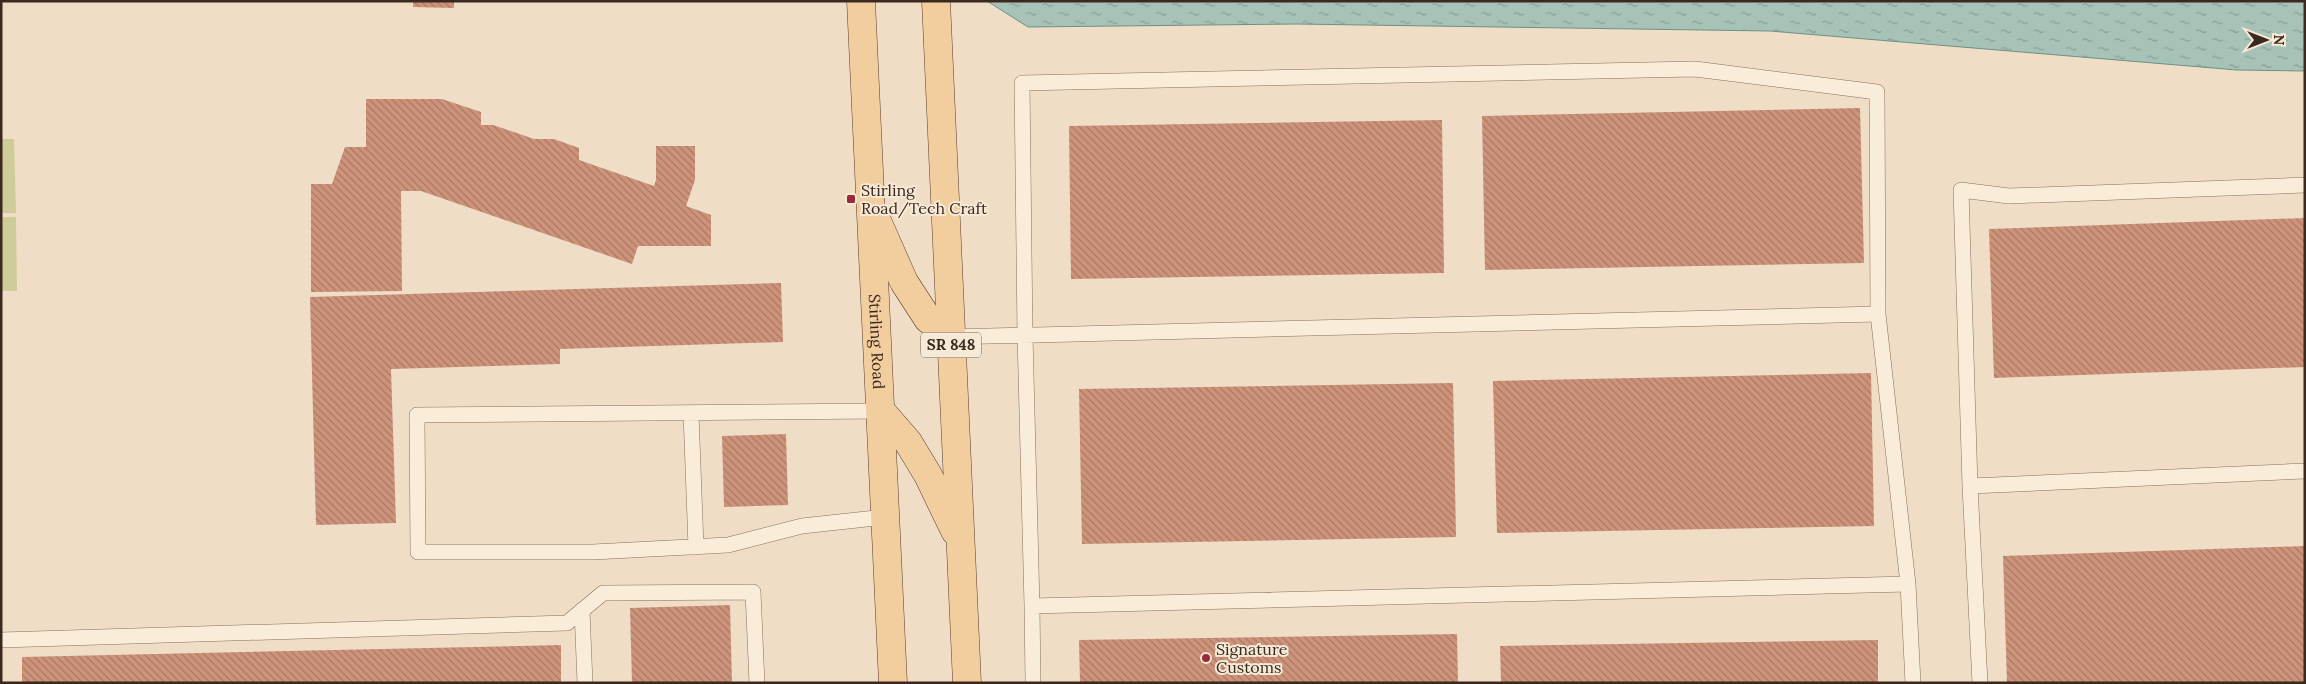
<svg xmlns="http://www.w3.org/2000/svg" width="2306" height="684" viewBox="0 0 2306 684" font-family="Lora,serif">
<defs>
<pattern id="water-ripples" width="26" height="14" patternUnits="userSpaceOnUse" patternTransform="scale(1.25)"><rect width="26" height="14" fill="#a7c3b7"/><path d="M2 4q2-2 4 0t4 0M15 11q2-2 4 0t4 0" fill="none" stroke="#899e94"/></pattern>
<pattern id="building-back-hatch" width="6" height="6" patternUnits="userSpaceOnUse" patternTransform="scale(1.25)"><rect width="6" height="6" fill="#ce937b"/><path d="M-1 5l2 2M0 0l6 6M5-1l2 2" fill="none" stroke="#a87864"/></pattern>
</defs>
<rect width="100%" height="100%" fill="#efddc6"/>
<!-- park -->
<path fill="#cecd99" d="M 1,139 L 14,139 L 16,213 L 1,213 Z
M 1,217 L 16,217 L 17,291 L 1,291 Z"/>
<!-- water -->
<path fill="url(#water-ripples)" stroke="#6d9184" d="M 987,1 L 2305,1 L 2305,71 L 2237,70 L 1770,31 L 1296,24 L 1028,27 Z"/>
<!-- building -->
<path fill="url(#building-back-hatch)" d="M 413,1 L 454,1 L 454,8 L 413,7 Z
M 366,99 L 442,99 L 481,112 L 481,125 L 493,125 L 534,139 L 554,139 L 579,148 L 579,160 L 654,186 L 656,180 L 656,146 L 695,146 L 695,180 L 686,206 L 711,215 L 711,246 L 638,246 L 632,264 L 421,191 L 401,191 L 402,291 L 311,292 L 311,184 L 332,184 L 345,147 L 366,147 Z
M 1860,108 L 1864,263 L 1485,270 L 1482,116 Z
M 1442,120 L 1444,273 L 1071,279 L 1069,126 Z
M 2305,218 L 2305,367 L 1994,378 L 1989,229 Z
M 781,283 L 783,342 L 560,349 L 560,364 L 391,369 L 396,523 L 316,525 L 310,297 Z
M 1871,373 L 1874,526 L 1497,533 L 1493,381 Z
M 1453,383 L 1456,537 L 1082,544 L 1079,389 Z
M 786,434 L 788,505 L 724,507 L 722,436 Z
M 2305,546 L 2305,683 L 2007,683 L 2003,556 Z
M 730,605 L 732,683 L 632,683 L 630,608 Z
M 1457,634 L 1458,683 L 1080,683 L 1079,640 Z
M 1878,640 L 1878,683 L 1501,683 L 1500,646 Z
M 561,645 L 561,683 L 22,683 L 22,657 Z"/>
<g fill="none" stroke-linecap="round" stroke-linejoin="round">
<!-- service casing -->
<g stroke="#8b6e5b" stroke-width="16">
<path id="service" d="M 1695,69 L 1877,92 L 1878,314 L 1908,584 L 1032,606 L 1025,335 L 1022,83 Z
M 951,337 L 1878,314
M 881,411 L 417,415 L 418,552 L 593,552 L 728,545 L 802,526 L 885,517
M 691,413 L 696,547
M 1970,486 L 2305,471
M 1908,584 L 1913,683
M 1032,606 L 1033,683
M 582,610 L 585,683
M 1,640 L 567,623 L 603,593 L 753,592 L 757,683
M 1980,683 L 1970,486 L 1961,190 L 2009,196 L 2305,185"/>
</g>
<!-- primary casing -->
<g stroke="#593d2f" stroke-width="29">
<g id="primary">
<path id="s1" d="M 861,1 L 893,683"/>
<path d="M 936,1 L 967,683"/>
<path d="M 878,223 L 904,282 L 928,319 L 951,337"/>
<path d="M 881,411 L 908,442 L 928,475 L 955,531"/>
</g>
</g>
<!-- service -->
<use href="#service" stroke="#f9ecd9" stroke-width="15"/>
<!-- primary -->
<use href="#primary" stroke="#f2cd9d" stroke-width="28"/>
</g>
<!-- markers -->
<g fill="#9b2a39" stroke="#f6e9d5" stroke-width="2">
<rect x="846" y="194" width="10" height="10" rx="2.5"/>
<circle cx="1206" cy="658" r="5"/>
</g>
<g text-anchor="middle" stroke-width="4" stroke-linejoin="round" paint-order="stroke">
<!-- shield labels -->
<rect fill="#f6e9d5" stroke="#736356" stroke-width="1" x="921" y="332.5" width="60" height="25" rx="4"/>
<g font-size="15" font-weight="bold" fill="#3b291f">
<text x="951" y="350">SR 848</text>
</g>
<!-- poi labels -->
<g font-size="16" fill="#3b291f" stroke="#f6e9d5" text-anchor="start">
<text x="861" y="196">Stirling<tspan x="861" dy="18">Road/Tech Craft</tspan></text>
<text x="1216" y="655">Signature<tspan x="1216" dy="18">Customs</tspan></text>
</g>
<!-- street labels -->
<g font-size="16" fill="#3b291f" stroke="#f6e9d5">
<text dy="6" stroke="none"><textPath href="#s1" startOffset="341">Stirling Road</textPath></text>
</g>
</g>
<!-- border -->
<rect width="2306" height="684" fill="none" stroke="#3b291f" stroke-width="5"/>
<!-- north arrow -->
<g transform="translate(2266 40) rotate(90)" stroke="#f6e9d5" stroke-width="4" paint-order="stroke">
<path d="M0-4L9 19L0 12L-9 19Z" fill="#3b291f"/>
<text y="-8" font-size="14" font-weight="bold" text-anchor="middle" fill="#3b291f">N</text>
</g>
</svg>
